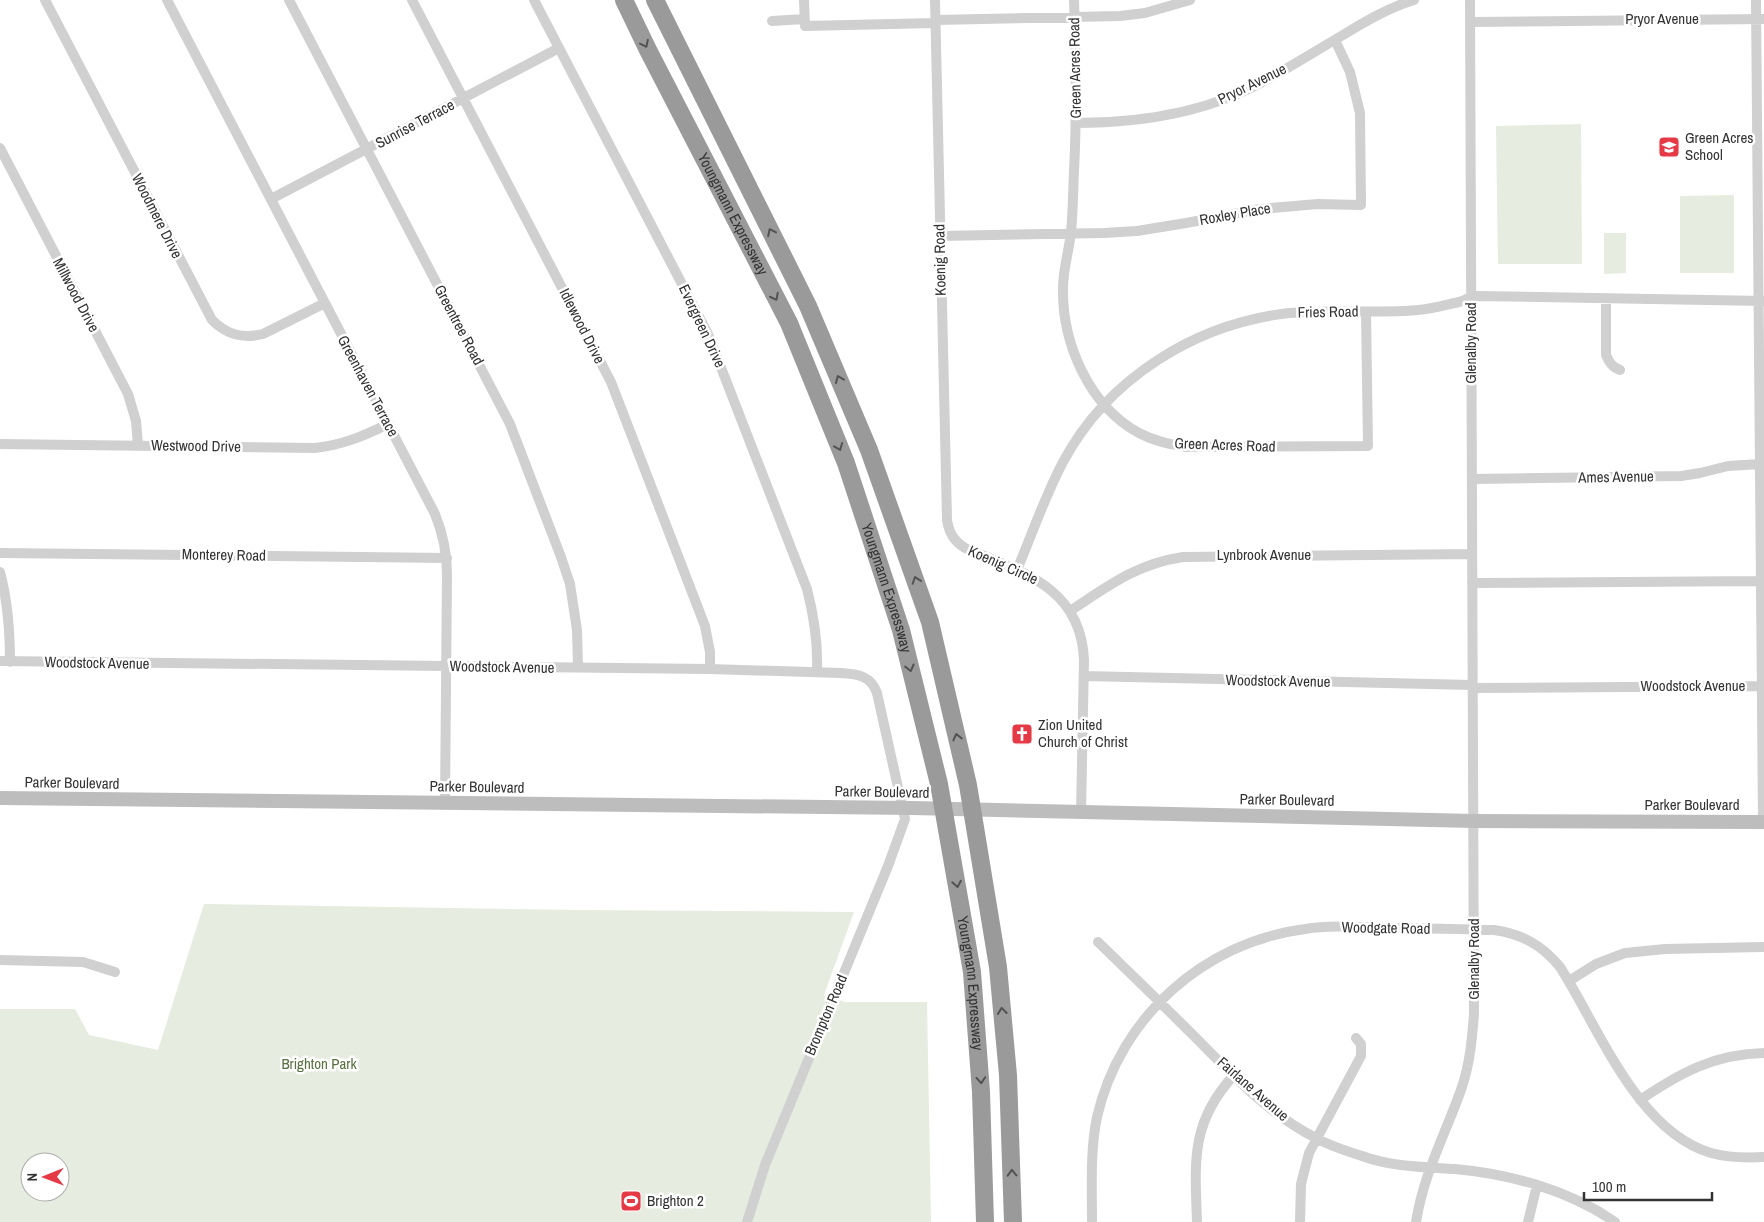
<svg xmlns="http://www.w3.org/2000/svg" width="1764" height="1222" viewBox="0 0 1764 1222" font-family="'Archivo Narrow',sans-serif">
<rect width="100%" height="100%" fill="#fff"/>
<!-- green -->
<path fill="#e6ecdf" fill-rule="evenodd" d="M 1581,124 L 1582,264 L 1498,264 L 1496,126 Z
M 1734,195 L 1734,273 L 1680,273 L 1680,196 Z
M 1604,233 L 1626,233 L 1626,273 L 1604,274 Z
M 204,904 L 576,910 L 854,912 L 824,995 L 845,1002 L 927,1002 L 931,1222 L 0,1222 L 0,1009 L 75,1009 L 89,1035 L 158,1050 ZM 30,1162 L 60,1162 L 60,1192 L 30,1192 Z"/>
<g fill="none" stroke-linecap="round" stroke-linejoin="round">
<!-- street -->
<path stroke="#d0d0d0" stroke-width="10" d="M 45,0 L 212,320 C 227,335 243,339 263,334 L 325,303
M 167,0 L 435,514 C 443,534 447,553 447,574 L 445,802
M 289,0 L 510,424 L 561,557 L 570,584 L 577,630 L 578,667
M 412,0 L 611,382 L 705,626 L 710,652 L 710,669
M 534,0 L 708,334 L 807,589 C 814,616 818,643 817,671
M 804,0 L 805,26 L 935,23
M 935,0 L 947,520 C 949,533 954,541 965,548 C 1022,572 1081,587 1084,660 L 1081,813
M 1074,0 C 1076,57 1077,114 1074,171 C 1073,191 1073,212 1071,232 C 1069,251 1063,269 1063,288 C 1062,343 1089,406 1139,433 C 1154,441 1169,444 1186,447 L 1368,446 L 1366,312
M 1756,0 L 1763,822
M 935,20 L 1120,16 L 1145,13 L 1190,0
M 772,21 L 804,19
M 1470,22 L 1764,19
M 1076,123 C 1144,123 1211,112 1270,78 C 1295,64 1319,49 1343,35 C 1366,21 1388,8 1414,0
M 0,148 L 128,394 L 136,421 L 138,445
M 271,199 L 559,48
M 940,236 L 1104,233 L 1137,231 L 1186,223 L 1260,209 L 1318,204 L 1361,205 L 1360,113 L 1350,72 L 1335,40
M 1606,299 L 1606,355 C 1609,362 1612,367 1620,370
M 0,444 L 315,448 C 342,445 364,436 388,424
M 1472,479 L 1681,476 L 1700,473 L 1728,466 L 1760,464
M 0,553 L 447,558
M 1017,570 C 1032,534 1045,496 1063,462 C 1108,378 1195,324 1289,313 C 1332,309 1375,314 1418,310 C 1432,309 1445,305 1459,302 C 1465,300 1470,297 1477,296 L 1764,301
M 0,572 C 8,602 10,631 10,662
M 1472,583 L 1761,581
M 1070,611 C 1108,586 1136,564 1183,557 L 1472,554
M 0,661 L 710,669 L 841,673 C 858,674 871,676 877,693 L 905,819 L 888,866 L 765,1165 L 747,1222
M 1084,676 L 1472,685
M 1472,688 L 1764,686
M 1098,942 C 1130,973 1163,1005 1195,1037 C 1232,1074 1269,1115 1316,1138 C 1330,1146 1346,1151 1362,1156 C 1392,1167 1423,1167 1455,1169 C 1510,1174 1569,1190 1615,1222
M 0,960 L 83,962 L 115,972
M 1569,981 L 1596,964 L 1625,953 L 1665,949 L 1764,947
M 1640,1100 C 1680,1073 1714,1054 1764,1053
M 1092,1222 C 1092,1187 1090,1151 1097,1117 C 1120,1017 1204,942 1305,929 C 1330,925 1356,927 1381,928 C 1418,928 1456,929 1494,930 C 1522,934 1542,945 1560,967 C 1599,1028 1637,1131 1711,1153 C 1729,1158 1746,1158 1764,1157
M 1197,1222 C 1195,1162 1190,1123 1234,1075
M 1300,1222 L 1301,1184 L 1309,1153 L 1361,1056 L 1361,1044 L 1356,1038
M 1416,1222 C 1424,1172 1446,1133 1462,1087 C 1470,1063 1472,1039 1474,1014 L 1470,0
M 1528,1222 L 1537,1185"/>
<!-- secondary -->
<path stroke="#bdbdbd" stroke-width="14" d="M 0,798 L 912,808 L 1474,821 L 1764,822"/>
<!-- highway -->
<g stroke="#9a9a9a" stroke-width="18">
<path id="s1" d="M 624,0 L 648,50 L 789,323 L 846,463 L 901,630 L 939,784 L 972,972 L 981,1092 L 985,1222"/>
<path d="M 655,0 L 808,306 L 869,450 L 930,622 L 968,785 L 998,967 L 1008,1075 L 1013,1222"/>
</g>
</g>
<!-- one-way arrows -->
<defs><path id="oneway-chevron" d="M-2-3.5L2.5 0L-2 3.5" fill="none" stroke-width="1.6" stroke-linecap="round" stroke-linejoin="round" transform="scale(1.25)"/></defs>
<g stroke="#525252">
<use href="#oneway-chevron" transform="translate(645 44) rotate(64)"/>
<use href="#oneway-chevron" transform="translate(771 232) rotate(-116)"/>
<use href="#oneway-chevron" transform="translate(775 297) rotate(63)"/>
<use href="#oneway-chevron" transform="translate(839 379) rotate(-113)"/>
<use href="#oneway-chevron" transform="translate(839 447) rotate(68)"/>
<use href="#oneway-chevron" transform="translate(916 580) rotate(-109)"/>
<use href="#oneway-chevron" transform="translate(910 668) rotate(76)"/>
<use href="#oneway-chevron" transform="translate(957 737) rotate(-103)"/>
<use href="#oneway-chevron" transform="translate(957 884) rotate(80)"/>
<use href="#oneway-chevron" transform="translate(1002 1011) rotate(-96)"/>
<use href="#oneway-chevron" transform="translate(981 1080) rotate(86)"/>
<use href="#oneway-chevron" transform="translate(1012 1173) rotate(-92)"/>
</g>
<!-- icons -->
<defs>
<g id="school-square" transform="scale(1.125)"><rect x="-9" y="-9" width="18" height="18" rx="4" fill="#e63946" stroke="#fff"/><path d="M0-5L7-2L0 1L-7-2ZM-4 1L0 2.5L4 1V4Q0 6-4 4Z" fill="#fff"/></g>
<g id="church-square" transform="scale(1.125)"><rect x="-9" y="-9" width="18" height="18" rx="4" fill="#e63946" stroke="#fff"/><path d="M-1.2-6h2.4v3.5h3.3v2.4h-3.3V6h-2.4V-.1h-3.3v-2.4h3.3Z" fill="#fff"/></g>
<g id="stadium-square" transform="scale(1.125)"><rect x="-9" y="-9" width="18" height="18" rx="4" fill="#e63946" stroke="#fff"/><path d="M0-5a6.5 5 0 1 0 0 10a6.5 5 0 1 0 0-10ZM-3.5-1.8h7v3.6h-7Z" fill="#fff"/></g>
</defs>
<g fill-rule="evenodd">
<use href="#school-square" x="1669" y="147"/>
<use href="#church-square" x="1022" y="734"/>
<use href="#stadium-square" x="631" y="1201"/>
</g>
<g text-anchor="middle" stroke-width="5" stroke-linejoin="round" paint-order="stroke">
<!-- street labels -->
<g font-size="15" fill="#333" stroke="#fff">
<text x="1662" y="24">Pryor Avenue</text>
<text transform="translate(1075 68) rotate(-91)" y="5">Green Acres Road</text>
<text transform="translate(1252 84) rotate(-26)" y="5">Pryor Avenue</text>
<text transform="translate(415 124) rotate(-28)" y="5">Sunrise Terrace</text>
<text dy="5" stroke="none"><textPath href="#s1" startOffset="240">Youngmann Expressway</textPath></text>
<text transform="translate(1235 214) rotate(-10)" y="5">Roxley Place</text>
<text transform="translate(157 216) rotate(63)" y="5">Woodmere Drive</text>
<text transform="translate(940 260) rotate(-91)" y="5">Koenig Road</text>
<text transform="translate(76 295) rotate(62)" y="5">Millwood Drive</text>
<text transform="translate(1328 312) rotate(-1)" y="5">Fries Road</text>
<text transform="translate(459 325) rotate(62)" y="5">Greentree Road</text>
<text transform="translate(582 326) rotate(63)" y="5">Idlewood Drive</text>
<text transform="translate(702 326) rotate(65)" y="5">Evergreen Drive</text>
<text transform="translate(1471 343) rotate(-90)" y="5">Glenalby Road</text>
<text transform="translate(368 386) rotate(62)" y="5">Greenhaven Terrace</text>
<text transform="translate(1225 445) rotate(2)" y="5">Green Acres Road</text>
<text transform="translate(196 446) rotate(1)" y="5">Westwood Drive</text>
<text transform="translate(1616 477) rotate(-1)" y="5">Ames Avenue</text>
<text transform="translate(224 555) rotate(1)" y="5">Monterey Road</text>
<text x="1264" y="560">Lynbrook Avenue</text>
<text transform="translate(1003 565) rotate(24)" y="5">Koenig Circle</text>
<text dy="5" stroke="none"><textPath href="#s1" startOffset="645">Youngmann Expressway</textPath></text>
<text transform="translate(97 663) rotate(1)" y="5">Woodstock Avenue</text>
<text transform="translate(502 667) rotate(1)" y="5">Woodstock Avenue</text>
<text transform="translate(1278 681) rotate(1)" y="5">Woodstock Avenue</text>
<text x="1693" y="691">Woodstock Avenue</text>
<text transform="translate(72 783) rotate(1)" y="5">Parker Boulevard</text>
<text transform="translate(477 787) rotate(1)" y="5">Parker Boulevard</text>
<text transform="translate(882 792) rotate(1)" y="5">Parker Boulevard</text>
<text transform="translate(1287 800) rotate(1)" y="5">Parker Boulevard</text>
<text x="1692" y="810">Parker Boulevard</text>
<text transform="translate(1386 928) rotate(1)" y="5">Woodgate Road</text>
<text transform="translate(1474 959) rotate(-90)" y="5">Glenalby Road</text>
<text dy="5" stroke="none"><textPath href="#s1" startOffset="1050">Youngmann Expressway</textPath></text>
<text transform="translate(826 1015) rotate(-67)" y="5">Brompton Road</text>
<text transform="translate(1253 1089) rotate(41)" y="5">Fairlane Avenue</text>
</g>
<!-- poi labels -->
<g font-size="15" fill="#333" stroke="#fff" text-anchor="start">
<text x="1685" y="143">Green Acres<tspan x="1685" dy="17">School</tspan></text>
<text x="1038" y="730">Zion United<tspan x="1038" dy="17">Church of Christ</tspan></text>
<text x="647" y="1206">Brighton 2</text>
</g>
<!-- park labels -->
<g font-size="15" fill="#56703f" stroke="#fff">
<text x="319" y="1069">Brighton Park</text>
</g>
</g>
<!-- north arrow -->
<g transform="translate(45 1177) rotate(269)"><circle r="24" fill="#ffffff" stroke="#adadad"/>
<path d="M0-4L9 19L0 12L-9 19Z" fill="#e63946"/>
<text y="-8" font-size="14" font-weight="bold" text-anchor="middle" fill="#333333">N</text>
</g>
<!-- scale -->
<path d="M1584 1192v8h128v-8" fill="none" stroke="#333333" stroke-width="2.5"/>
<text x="1592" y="1192" font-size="15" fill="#333333" stroke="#ffffff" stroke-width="4" paint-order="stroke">100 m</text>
</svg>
